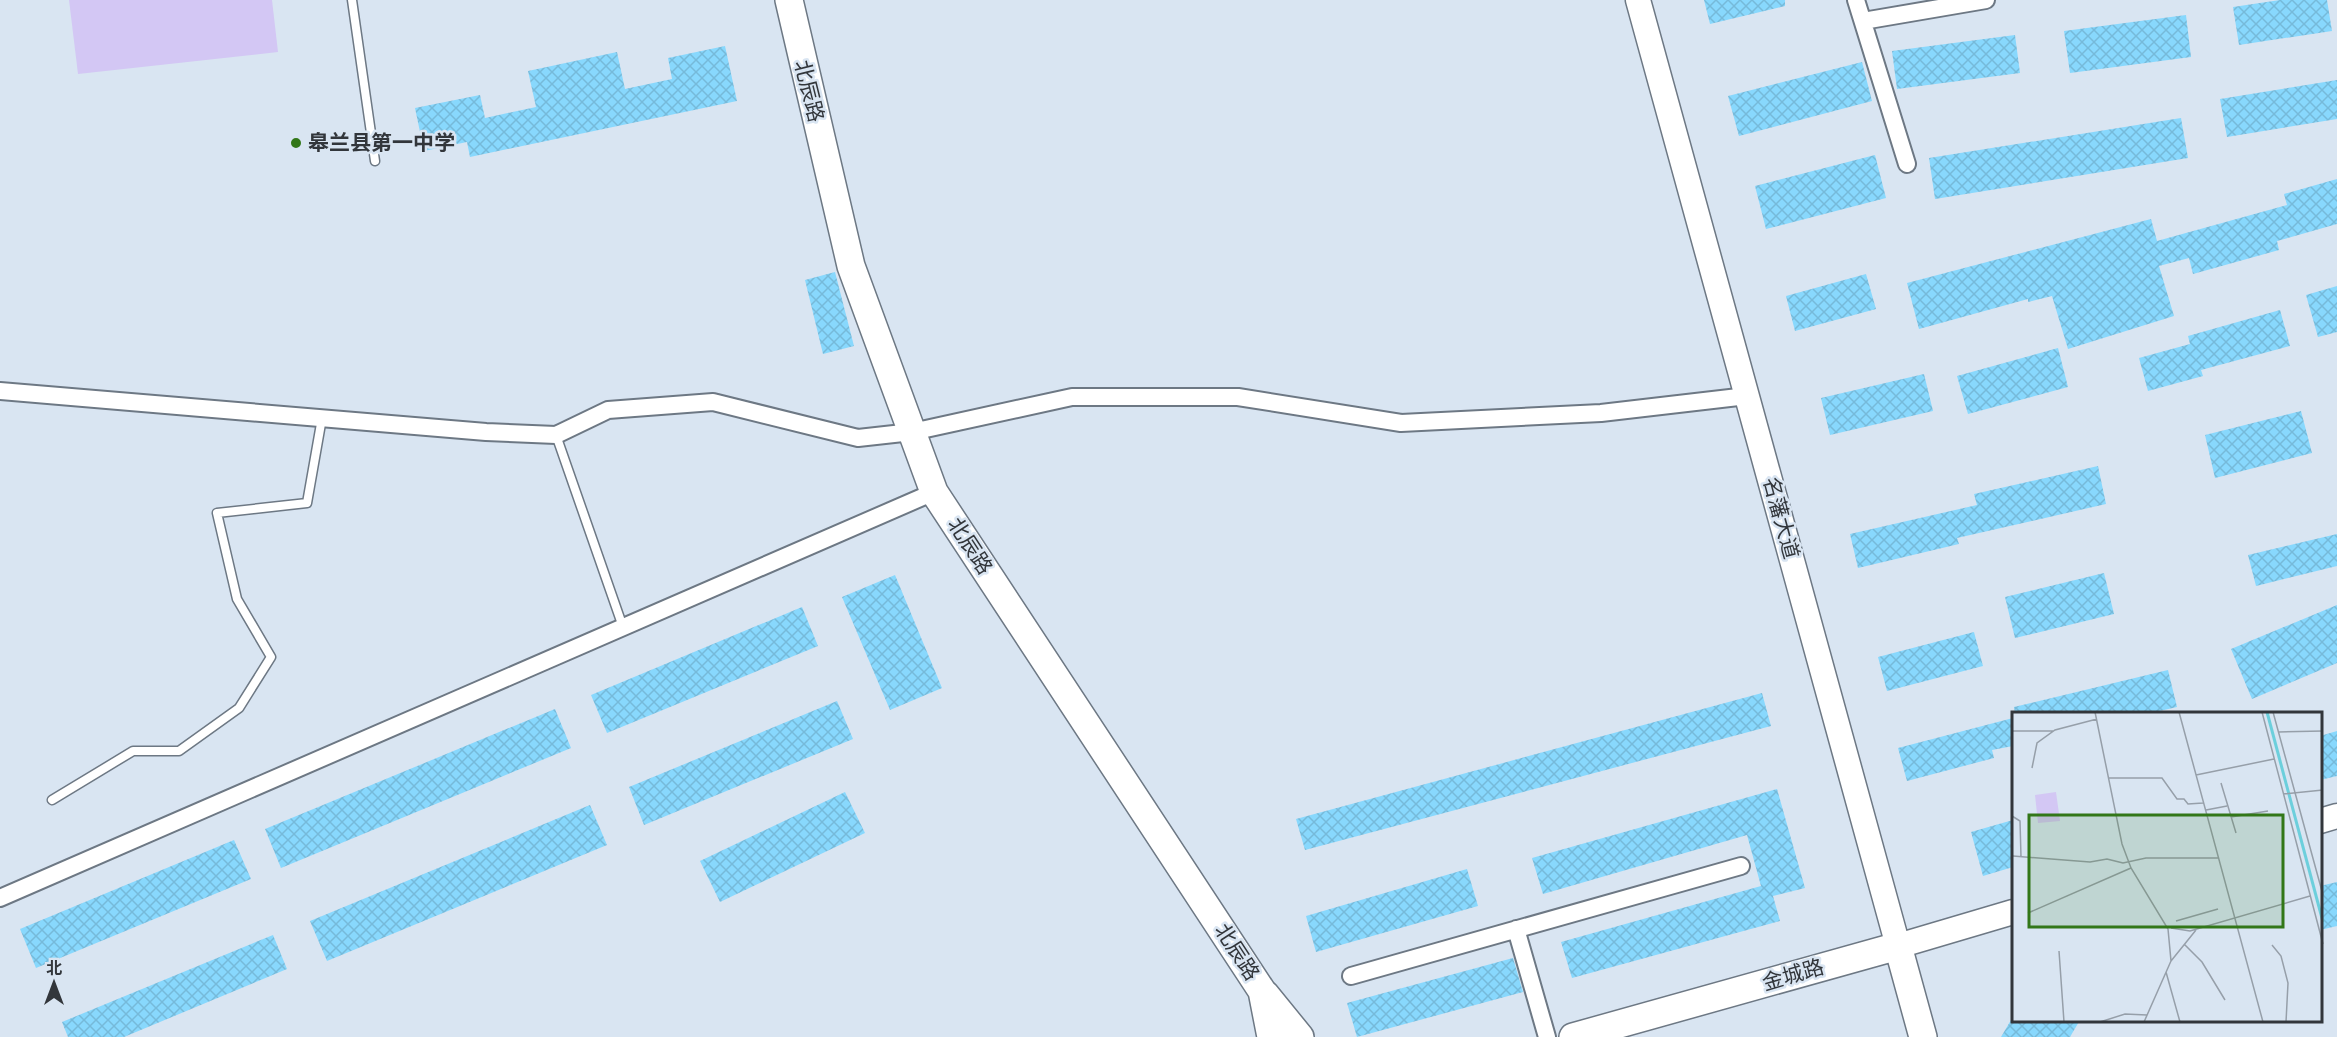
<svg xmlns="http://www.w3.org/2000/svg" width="2337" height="1037" viewBox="0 0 2337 1037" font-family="Lato,'Noto Sans SC',sans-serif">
<defs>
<pattern id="building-cross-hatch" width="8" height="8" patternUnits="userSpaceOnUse" patternTransform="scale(1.5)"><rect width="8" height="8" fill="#88d8fd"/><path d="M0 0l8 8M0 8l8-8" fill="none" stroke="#76bada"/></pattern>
</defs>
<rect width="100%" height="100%" fill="#d9e5f2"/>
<!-- grass -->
<path fill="#d3c7f4" d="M 69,0 L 272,0 L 278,52 L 78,74 Z"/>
<!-- building -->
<path fill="url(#building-cross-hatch)" d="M 1704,0 L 1785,0 L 1785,6 L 1710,24 Z
M 2280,0 L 2327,0 L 2332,31 L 2239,45 L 2233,7 Z
M 2186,15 L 2191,57 L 2070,73 L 2064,31 Z
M 2015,35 L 2020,73 L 1897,89 L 1892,51 Z
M 725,46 L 737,101 L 470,157 L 467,142 L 424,151 L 415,108 L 480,95 L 485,118 L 536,107 L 528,71 L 617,52 L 625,89 L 672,79 L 668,58 Z
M 1862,62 L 1872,101 L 1739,136 L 1728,96 Z
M 2337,80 L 2337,119 L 2227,137 L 2220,99 Z
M 2181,118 L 2188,158 L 1935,199 L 1929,158 Z
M 1875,155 L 1886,198 L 1766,229 L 1755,186 Z
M 2337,179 L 2337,224 L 2277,241 L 2279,250 L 2193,274 L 2189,258 L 2159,266 L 2174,316 L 2068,349 L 2052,296 L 2028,302 L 2028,299 L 1919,329 L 1907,283 L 2151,219 L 2157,241 L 2287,205 L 2284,194 Z
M 835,272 L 854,346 L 823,354 L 805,280 Z
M 1866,274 L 1876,309 L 1795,331 L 1786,296 Z
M 2337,286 L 2337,332 L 2318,337 L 2306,295 Z
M 2280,310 L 2290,346 L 2201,370 L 2203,376 L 2148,391 L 2139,358 L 2190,344 L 2188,336 Z
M 2058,348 L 2068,387 L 1968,414 L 1957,376 Z
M 1924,374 L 1933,411 L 1830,435 L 1821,398 Z
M 2301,411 L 2312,453 L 2215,478 L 2205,435 Z
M 2098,466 L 2106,504 L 1957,538 L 1959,544 L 1858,568 L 1850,534 L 1977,505 L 1974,494 Z
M 2337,534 L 2337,566 L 2256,586 L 2248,555 Z
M 2104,573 L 2114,614 L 2015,638 L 2005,597 Z
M 895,575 L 942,688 L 890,710 L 842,597 Z
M 2337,605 L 2337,663 L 2252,699 L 2231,649 Z
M 802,607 L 818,646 L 607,733 L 591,695 Z
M 1974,632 L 1983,666 L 1887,691 L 1878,657 Z
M 2168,670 L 2177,707 L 2151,713 L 2015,713 L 2014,707 Z
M 1762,693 L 1771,726 L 1305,850 L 1296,819 Z
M 837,701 L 853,739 L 644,825 L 629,787 Z
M 555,709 L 571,748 L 281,868 L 265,829 Z
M 2013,718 L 2013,746 L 1992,750 L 1994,758 L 1907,781 L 1898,748 Z
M 2337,731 L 2337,776 L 2320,780 L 2320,736 Z
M 1777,789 L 1805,888 L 1773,896 L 1780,921 L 1572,978 L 1561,942 L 1761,886 L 1747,835 L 1543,894 L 1532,858 Z
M 845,792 L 865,833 L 720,902 L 700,861 Z
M 590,805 L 607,845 L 327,961 L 310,921 Z
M 2013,820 L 2013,867 L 1983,876 L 1971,832 Z
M 234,840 L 251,879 L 36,968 L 20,929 Z
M 1467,869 L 1478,906 L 1316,952 L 1306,916 Z
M 2337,882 L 2337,926 L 2320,930 L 2320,886 Z
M 273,935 L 287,969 L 124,1037 L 68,1037 L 62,1022 Z
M 1513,958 L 1523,992 L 1357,1037 L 1347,1003 Z
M 2011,1020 L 2080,1020 L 2070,1037 L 2001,1037 Z"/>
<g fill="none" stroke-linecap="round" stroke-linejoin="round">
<!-- lane casing -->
<g stroke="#6d7884" stroke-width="11">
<path id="lane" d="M 352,0 L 375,161
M 556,435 L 623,627
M 52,800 L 133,751 L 179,751 L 239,708 L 271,657 L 237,599 L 217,513 L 307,503 L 322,418"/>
</g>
<!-- street casing -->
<g stroke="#6d7884" stroke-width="20">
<path id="street" d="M 1856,0 L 1907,164
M 1863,21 L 1986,0
M 0,391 L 486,432 L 556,435 L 608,410 L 713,402 L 858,438 L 912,432 L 1072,397 L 1238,397 L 1401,423 L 1601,413 L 1747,396
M 0,898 L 934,492
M 1516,929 L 1547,1037
M 1351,976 L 1741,866"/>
</g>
<!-- secondary casing -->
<g stroke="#6d7884" stroke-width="27">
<path id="secondary" d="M 1638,0 L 1898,946 L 2013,912
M 2320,821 L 2337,816"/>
</g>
<!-- primary casing -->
<g stroke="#6d7884" stroke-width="30">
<path id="primary" d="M 789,0 L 851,266 L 934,492 L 1262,991 L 1271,1037
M 1265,994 L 1300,1037
M 1573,1037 L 1898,946 L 1923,1037"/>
</g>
<!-- lane -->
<use href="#lane" stroke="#fff" stroke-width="8"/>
<!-- street -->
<use href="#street" stroke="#fff" stroke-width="16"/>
<!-- secondary -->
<use href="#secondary" stroke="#fff" stroke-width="24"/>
<!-- primary -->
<use href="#primary" stroke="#fff" stroke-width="27"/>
</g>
<!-- markers -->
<circle fill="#327718" stroke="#d9e5f2" stroke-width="2" cx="296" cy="143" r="6"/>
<g text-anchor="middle" stroke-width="5" stroke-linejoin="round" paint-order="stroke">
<!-- street labels -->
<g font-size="21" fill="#32363b" stroke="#d9e5f2">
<text transform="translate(809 91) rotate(76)" y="7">北辰路</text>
<text transform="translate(1781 518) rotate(75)" y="7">名藩大道</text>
<text transform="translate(970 546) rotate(57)" y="7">北辰路</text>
<text transform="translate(1237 952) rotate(57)" y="7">北辰路</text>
<text transform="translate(1793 975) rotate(-16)" y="7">金城路</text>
</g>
<!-- poi labels -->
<g font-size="21" font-weight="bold" fill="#32363b" stroke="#d9e5f2" text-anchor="start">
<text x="308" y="150">皋兰县第一中学</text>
</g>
</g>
<!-- overview -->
<g transform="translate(2012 712)">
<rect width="310" height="310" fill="#d9e5f2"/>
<path d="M 44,80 L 48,109 L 26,111 L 23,83 Z" fill="#d3c7f4"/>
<path fill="none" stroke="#6ccfdc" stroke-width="3" d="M 255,0 L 311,210"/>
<path fill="none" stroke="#969fa9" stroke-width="1.5" d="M 83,0 L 110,132 L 119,156 L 156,217 L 159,249 L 132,310M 167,0 L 251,310M 250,0 L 311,232M 261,0 L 311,183M 0,19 L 41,19M 266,20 L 311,19M 20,56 L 25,31 L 43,18 L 85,7M 184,63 L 262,47M 96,66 L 150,66 L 165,87 L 172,87 L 176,92 L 191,91M 209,71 L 224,121M 271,82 L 311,78M 194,98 L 215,94M 0,104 L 8,109 L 9,145M 219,105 L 256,99M 1,144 L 78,150 L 95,147 L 111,151 L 134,146 L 207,146M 16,201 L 119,156M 164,209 L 206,197M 159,216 L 178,219 L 298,184M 172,232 L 190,250 L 213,288M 260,233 L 269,244 L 276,271 L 274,310M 47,239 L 52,310M 159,249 L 184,218M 154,260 L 168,310M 88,310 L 113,302 L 135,303"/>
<path fill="#327718" fill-opacity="0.15" stroke="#327718" stroke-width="3" d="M 17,103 L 271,103 L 271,215 L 17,215 Z"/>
<rect width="310" height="310" fill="none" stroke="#32363b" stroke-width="3"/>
</g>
<!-- north arrow -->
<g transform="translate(54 983)" stroke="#d9e5f2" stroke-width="4.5" paint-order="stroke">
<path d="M0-4.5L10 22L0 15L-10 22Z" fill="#32363b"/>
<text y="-9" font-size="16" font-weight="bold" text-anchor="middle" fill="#32363b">北</text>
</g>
</svg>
